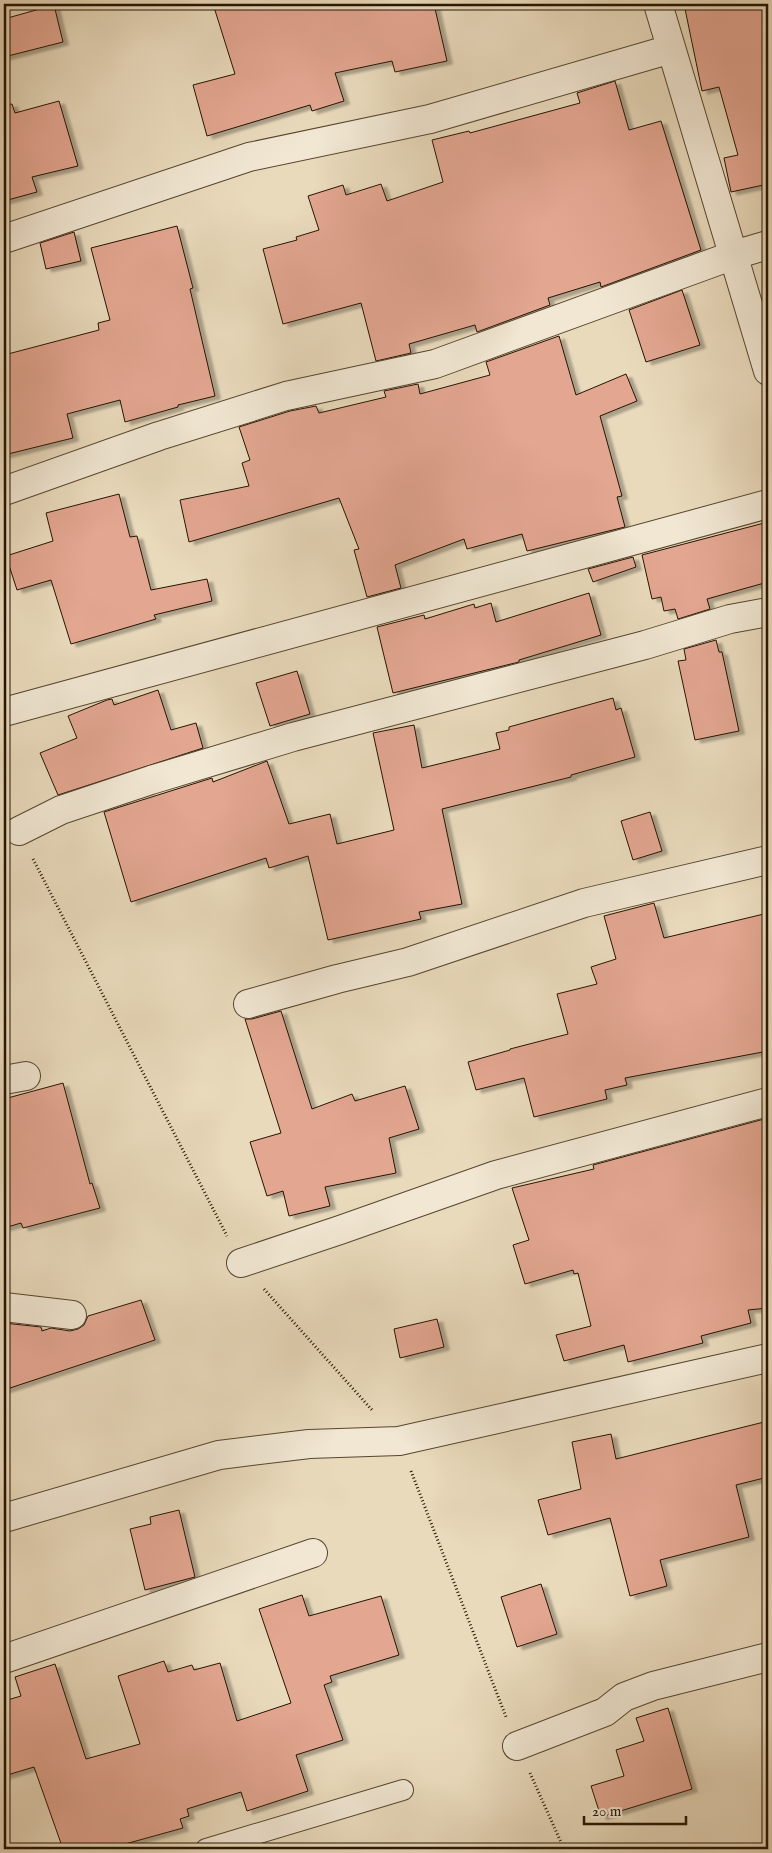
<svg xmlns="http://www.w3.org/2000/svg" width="772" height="1853" viewBox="0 0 772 1853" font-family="'IM FELL English',serif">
<defs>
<filter id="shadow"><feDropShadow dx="5.5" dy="3" stdDeviation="1" flood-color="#0004"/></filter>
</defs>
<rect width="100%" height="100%" fill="#e9dabc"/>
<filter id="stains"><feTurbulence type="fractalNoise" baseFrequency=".004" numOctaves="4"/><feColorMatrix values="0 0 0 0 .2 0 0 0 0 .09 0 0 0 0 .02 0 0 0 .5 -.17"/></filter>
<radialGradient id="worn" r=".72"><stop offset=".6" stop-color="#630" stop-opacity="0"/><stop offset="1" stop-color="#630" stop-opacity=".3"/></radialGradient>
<!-- building -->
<path fill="#e3a691" stroke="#251400" filter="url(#shadow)" d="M 213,4 L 434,4 L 447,61 L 395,72 L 392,61 L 335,73 L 344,101 L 312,111 L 310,105 L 207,136 L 193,85 L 235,74 Z
M 684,4 L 768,4 L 768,184 L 731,192 L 724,158 L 738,155 L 719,87 L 702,91 Z
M 54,5 L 63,42 L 4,57 L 4,19 Z
M 615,81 L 629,130 L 661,121 L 701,250 L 601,287 L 600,282 L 548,298 L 550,305 L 477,332 L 475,325 L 409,344 L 411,353 L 376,361 L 361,303 L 283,324 L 263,249 L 297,240 L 296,237 L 319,230 L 308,196 L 343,185 L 346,195 L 381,184 L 387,201 L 443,182 L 432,140 L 469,131 L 470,133 L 580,103 L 577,93 Z
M 59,101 L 78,166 L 32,177 L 37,192 L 4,201 L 4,105 L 12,104 L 15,113 Z
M 177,226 L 193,288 L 190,289 L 215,396 L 178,405 L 178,407 L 125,422 L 120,400 L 67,414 L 73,438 L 4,455 L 4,355 L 99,330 L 98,323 L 110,320 L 91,248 Z
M 74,232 L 81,261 L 46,269 L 40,243 Z
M 682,290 L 700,345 L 646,362 L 629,310 Z
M 559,336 L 576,395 L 626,374 L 637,401 L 600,416 L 622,496 L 617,497 L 625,527 L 527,551 L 522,534 L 467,549 L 464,539 L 395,565 L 401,588 L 367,597 L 354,550 L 359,549 L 339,498 L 189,542 L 180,500 L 249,486 L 242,463 L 250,460 L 239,427 L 290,411 L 316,406 L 319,413 L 386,397 L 384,391 L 418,384 L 420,394 L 490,375 L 486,362 Z
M 119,494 L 130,537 L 137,536 L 151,590 L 207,579 L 212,601 L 154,615 L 156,619 L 71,644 L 51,580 L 17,590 L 6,556 L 53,541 L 46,513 Z
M 768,522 L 768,582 L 707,599 L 710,609 L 678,619 L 675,609 L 664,611 L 661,597 L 652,599 L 642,555 Z
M 633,557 L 636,567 L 593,582 L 588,569 Z
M 589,593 L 601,635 L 519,660 L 519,662 L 393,693 L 377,627 L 424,615 L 425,619 L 474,604 L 475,608 L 491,603 L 496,622 Z
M 716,640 L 719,652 L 722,652 L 739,731 L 695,740 L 678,661 L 686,660 L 684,649 Z
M 297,671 L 310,714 L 270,726 L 256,683 Z
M 158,690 L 171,730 L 196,723 L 203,748 L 58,795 L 40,753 L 77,738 L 68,716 L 107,700 L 112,699 L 114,705 Z
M 613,698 L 616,710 L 621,708 L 635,757 L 571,775 L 571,777 L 442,809 L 462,904 L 419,912 L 421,919 L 328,940 L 308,856 L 269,868 L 266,858 L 131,902 L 104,812 L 212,778 L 213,782 L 267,761 L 289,824 L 330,814 L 337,844 L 394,830 L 373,733 L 414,725 L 422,768 L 500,749 L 496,733 L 509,730 L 509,727 Z
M 650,812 L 662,851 L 633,860 L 621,821 Z
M 654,903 L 664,938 L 768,913 L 768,1051 L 625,1078 L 627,1085 L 605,1090 L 607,1099 L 534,1117 L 524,1078 L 476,1090 L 468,1062 L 510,1050 L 510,1049 L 568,1034 L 557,994 L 597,984 L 591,967 L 616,959 L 604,916 Z
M 281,1011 L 312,1109 L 352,1094 L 355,1101 L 405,1086 L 419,1129 L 389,1138 L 396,1173 L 325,1187 L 330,1206 L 289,1216 L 283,1191 L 267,1196 L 250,1142 L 281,1133 L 245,1019 L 252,1019 Z
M 63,1083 L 90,1184 L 92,1183 L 100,1208 L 23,1228 L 21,1223 L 4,1228 L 4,1099 Z
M 768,1118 L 768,1308 L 748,1310 L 751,1323 L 701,1336 L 703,1343 L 628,1362 L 624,1345 L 564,1361 L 556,1335 L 591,1326 L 578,1273 L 574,1274 L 573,1270 L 525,1284 L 513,1245 L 529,1240 L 512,1188 L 594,1169 L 593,1165 Z
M 141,1300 L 155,1340 L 4,1390 L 4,1323 L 41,1327 L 42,1331 L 51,1328 L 70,1331 L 78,1329 L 84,1325 L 88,1316 Z
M 437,1319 L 444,1347 L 400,1358 L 394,1329 Z
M 768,1421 L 768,1477 L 736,1485 L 749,1537 L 660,1560 L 667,1586 L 630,1596 L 610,1518 L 548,1535 L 538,1500 L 581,1489 L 572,1442 L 611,1434 L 616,1459 Z
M 179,1510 L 195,1577 L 145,1590 L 130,1529 L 151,1524 L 150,1517 Z
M 541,1584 L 557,1634 L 517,1647 L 501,1597 Z
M 302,1595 L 309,1616 L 381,1596 L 399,1655 L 330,1676 L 332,1682 L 324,1685 L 343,1740 L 296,1755 L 308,1791 L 247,1811 L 241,1792 L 187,1809 L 189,1816 L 180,1819 L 183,1828 L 107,1849 L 63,1849 L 34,1767 L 4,1776 L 4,1701 L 21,1696 L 15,1677 L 55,1664 L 86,1759 L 140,1744 L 118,1676 L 164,1661 L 168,1672 L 192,1665 L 194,1670 L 220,1663 L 237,1721 L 291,1703 L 259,1609 Z
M 668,1708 L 692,1789 L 601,1817 L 591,1786 L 624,1776 L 616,1750 L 644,1741 L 636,1718 Z"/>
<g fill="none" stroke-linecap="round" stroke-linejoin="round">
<!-- lane casing -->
<g stroke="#56462f" stroke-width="22">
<path id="lane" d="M 206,1849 L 403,1790"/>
</g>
<!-- street casing -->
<g stroke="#56462f" stroke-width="30">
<path id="street" d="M 658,4 L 768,371
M 4,239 L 249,157 L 430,119 L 671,49
M 4,491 L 159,436 L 286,396 L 435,364 L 734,255 L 768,245
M 4,712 L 768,504
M 19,831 L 61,810 L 151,780 L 293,737 L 645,645 L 730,619 L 768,612
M 248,1004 L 337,979 L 408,962 L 584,903 L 768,860
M 4,1080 L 26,1076
M 241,1263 L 340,1230 L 496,1175 L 768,1102
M 4,1307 L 72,1315
M 4,1518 L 219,1455 L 309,1444 L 399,1441 L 768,1358
M 4,1659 L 313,1553
M 517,1746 L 605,1712 L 624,1697 L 653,1686 L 768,1657"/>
</g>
<!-- path -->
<path stroke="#251400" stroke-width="3" stroke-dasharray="1 2.5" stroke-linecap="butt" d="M 33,859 L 227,1236
M 264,1289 L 372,1410
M 411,1471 L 506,1717
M 530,1773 L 564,1849"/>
<!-- lane -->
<use href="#lane" stroke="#f1e7d3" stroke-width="20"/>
<!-- street -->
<use href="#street" stroke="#f1e7d3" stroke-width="28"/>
</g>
<!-- margin -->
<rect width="772" height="1853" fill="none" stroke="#e9dabc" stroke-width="20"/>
<rect x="5" y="5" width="762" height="1843" fill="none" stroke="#251400" stroke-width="2.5"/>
<rect x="10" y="10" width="752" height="1833" fill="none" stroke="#251400"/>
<!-- scale -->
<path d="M584 1816v8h102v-8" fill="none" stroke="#251400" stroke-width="2.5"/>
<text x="592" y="1816" font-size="15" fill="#251400" stroke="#f1e7d3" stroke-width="4" paint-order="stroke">20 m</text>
<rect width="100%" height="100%" filter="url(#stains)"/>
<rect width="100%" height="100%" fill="url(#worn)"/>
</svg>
